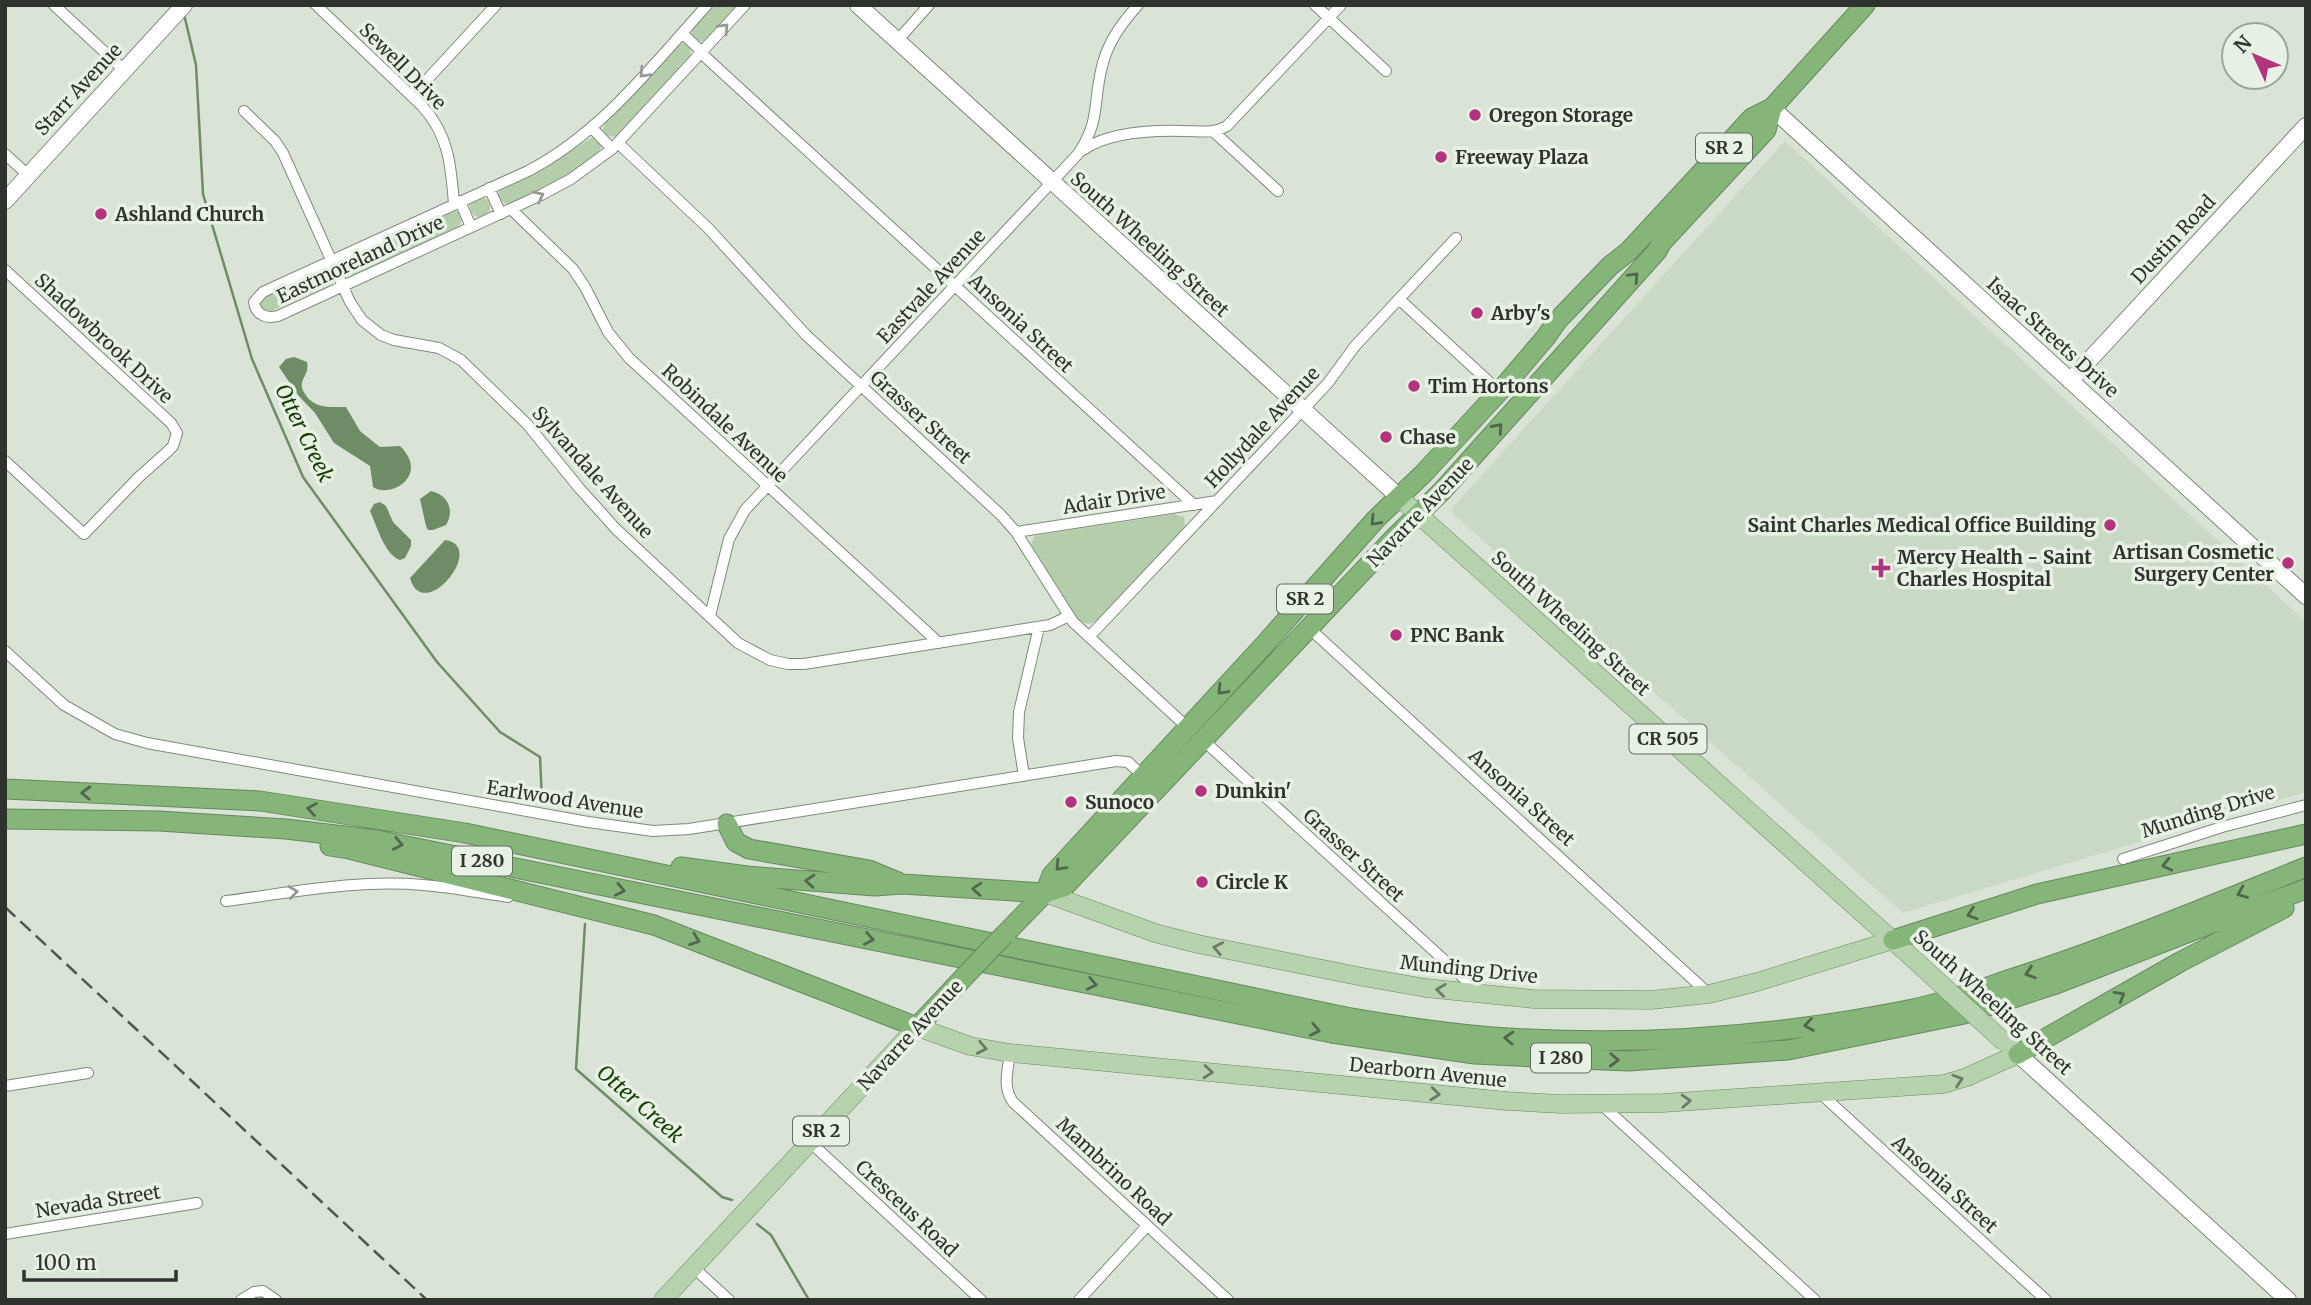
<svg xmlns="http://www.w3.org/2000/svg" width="2311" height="1305" viewBox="0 0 2311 1305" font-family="Merriweather,serif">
<rect width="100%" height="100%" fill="#d9e4d7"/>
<!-- built -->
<path fill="#cad9c6" d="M 1785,141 L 2306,622 L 2306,792 L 1903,913 L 1454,515 L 1452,508 Z"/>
<!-- green -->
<path fill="#b4ceac" d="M 713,5 L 738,5 L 706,41 L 696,41 L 692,36 L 692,27 Z
M 683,43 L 688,45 L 691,52 L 690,58 L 616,137 L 606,135 L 603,130 L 605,121 L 677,45 Z
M 591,138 L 595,139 L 601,145 L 599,153 L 568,175 L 510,204 L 506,204 L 499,199 L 499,191 L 503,187 L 552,163 Z
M470 207a10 10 0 1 1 20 0a10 10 0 1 1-20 0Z
M 452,210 L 458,212 L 462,219 L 458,228 L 354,275 L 345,274 L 342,270 L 343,261 Z
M 326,269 L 333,277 L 330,285 L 264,314 L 258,302 L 260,298 Z
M 1174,514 L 1184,517 L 1185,527 L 1100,618 C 1092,625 1084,626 1077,618 L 1031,545 L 1034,537 L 1039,535 Z"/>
<!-- water -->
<path fill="#6e8c66" d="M 294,357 L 307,362 C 309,372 304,375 302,383 C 301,387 303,391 305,394 C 314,409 330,407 346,407 L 360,431 L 376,444 L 380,447 L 400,446 C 430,475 391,499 373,487 L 370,466 L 334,443 L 315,413 L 298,395 L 279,367 L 286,359 Z
M 431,491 C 448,495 455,510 446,525 L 433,530 L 428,530 L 426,526 L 420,499 Z
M 380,502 L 386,506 L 393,522 L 411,540 L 411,546 L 405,558 L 400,560 C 384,554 377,526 370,511 L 374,504 Z
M 445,540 C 488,546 423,625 410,578 Z"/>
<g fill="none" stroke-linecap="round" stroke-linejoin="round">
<!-- stream -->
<path stroke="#6e8c66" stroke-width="2.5" d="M 184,14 L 196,65 L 203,194 L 252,359 L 303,477 L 437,662 L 500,732 L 540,757 L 542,801
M 585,924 L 576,1069 L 722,1197 L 732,1200
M 757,1224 L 771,1235 L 809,1300"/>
<!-- street casing -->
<g stroke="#7f897d" stroke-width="12">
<path id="street" d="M 54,5 L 124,70
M 316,5 L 422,106 C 449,135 451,166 454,204
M 707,5 C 653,65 601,133 528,171 L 263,292 L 254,302 C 256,315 266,319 278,316 L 541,195 L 571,179 L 612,149 L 745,5
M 1315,5 L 1386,71
M 682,33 L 702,52
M 897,41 L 929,5
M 701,53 L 1194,505
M 412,96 L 496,5
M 244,111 L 275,141 L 283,153 L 350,302 L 362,320 L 381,335 L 394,340 L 439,348 L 461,360 L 527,424 L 580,489 L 616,529 L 738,643 L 770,660 L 788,664 L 804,664 L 1050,625 L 1069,616
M 592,128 L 612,149
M 1214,132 L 1278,191
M 618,143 L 709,229 L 806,335 L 1001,515 L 1016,532 L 1073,622 L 1187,727
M 1083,150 C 1109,132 1153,130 1185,131 C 1201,131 1213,134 1227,126 L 1341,5
M 5,154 L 28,175
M 489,188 L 501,214
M 460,201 L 471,227
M 511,209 L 573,269 L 585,287 L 608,332 L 629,358 L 939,643
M 5,270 L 171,423 L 177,433 L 173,446 L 167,452 L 139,477 L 84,534 L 5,461
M 1399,299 L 1499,391
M 1016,532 L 1217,501
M 710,616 L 729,539 L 745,510 L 1078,154 C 1100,121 1093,106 1101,71 C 1106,45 1120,25 1138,5
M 1309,628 L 1709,994
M 1089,637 L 1328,383 L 1355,346 L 1456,238
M 5,651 L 64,705 L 115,734 L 147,743 L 588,822 L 653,831 L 689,829 L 1116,761 L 1128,762 L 1143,776
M 1203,740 L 1478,991
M 1024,776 L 1018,738 L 1019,712 L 1039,627
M 2123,859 L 2222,827 L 2306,805
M 226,901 C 290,893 357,879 423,885 C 451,887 480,893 508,897
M 1010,1053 C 1008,1070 1002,1087 1013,1102 L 1228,1300
M 5,1086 L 88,1073
M 1820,1093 L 2046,1300
M 1602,1105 L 1815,1300
M 810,1142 L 981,1300
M 5,1234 L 197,1203
M 693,1267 L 729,1300
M 241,1300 L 254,1292 L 263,1291 L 276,1300
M 1079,1300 L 1147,1226"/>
</g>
<!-- secondary casing -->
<g stroke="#7f897d" stroke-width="18">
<path id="secondary" d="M 858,5 L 1399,497
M 1772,108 L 2306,596
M 5,201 L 184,5
M 2070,381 L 2306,126
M 2018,1054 L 2288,1300"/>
</g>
<!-- primary casing -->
<g stroke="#67885e" stroke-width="19">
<path id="primary" d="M 1399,497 L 1919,964
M 1045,893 L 1155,933 L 1198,944 L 1363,977 L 1426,988 L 1533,999 L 1651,1000 L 1709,994 L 1757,982 L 1893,940
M 663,1300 L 917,1027 L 970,1046 L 1010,1053 L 1507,1101 L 1560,1104 L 1663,1103 L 1944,1084 L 1967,1077 L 2018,1054 L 2007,1044"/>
</g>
<!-- highway casing -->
<g stroke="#67885e" stroke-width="21">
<path id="highway" d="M 5,789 L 260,801 L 465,833 L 1346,1017 C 1399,1026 1454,1035 1508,1038 C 1643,1046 1780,1036 1913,1009 C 1947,1002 1981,989 2014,978 C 2113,946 2209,906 2306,867
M 5,819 L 159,821 L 286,829 L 377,840 L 1332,1033 L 1475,1054 L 1556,1058 L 1628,1061 L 1788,1050 L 1964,1014 L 2056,984 L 2205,926 L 2306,889
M 727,824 L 736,842 L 749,849 L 869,870 L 898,882
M 330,846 L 349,849 L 654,925 L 917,1027 L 965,976
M 681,867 L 747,876 L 875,886 L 902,884 L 1045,893 L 1064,887 L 1395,537 L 1442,491 L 1657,251 L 1662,242 L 1766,130 L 1772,108
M 1004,935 L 1045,893 L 1052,875 L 1265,644 L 1376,519 L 1424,473 L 1505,385 L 1546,337 L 1557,321 L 1610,266 L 1629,251 L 1752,118 L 1772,108 L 1865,5
M 1893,940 L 2037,894 L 2306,834
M 2018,1054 L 2180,962 L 2284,908"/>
</g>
<!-- street -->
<use href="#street" stroke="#fff" stroke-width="10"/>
<!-- secondary -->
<use href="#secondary" stroke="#fff" stroke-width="16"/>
<!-- primary -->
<use href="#primary" stroke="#b6d3ae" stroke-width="18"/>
<!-- highway -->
<use href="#highway" stroke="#85b578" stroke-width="19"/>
<!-- rail -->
<path stroke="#50564f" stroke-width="2.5" stroke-dasharray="14 7" stroke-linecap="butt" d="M 5,907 L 427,1300"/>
<!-- primary-bridge casing -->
<g stroke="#67885e" stroke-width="19" stroke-linecap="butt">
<path id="primary-bridge" d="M 1919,964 L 2004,1042"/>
</g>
<!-- highway-bridge casing -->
<g stroke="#67885e" stroke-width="21" stroke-linecap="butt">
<path id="highway-bridge" d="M 965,976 L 1004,935"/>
</g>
<!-- primary-bridge -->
<use href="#primary-bridge" stroke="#b6d3ae" stroke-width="18"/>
<!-- highway-bridge -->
<use href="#highway-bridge" stroke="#85b578" stroke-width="19"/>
</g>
<!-- one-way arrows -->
<defs><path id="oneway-chevron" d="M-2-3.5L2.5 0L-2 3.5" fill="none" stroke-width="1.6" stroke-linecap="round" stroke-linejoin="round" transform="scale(1.75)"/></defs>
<g stroke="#979996">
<use href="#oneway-chevron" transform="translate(724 28) rotate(-47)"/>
<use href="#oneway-chevron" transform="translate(644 73) rotate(133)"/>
<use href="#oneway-chevron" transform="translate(539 196) rotate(-26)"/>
<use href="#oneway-chevron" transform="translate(293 892) rotate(-8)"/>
</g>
<g stroke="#51674c">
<use href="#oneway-chevron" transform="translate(1634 277) rotate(-47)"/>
<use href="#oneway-chevron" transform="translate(1498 428) rotate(-48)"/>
<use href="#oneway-chevron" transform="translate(1375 521) rotate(134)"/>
<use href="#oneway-chevron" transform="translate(1222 690) rotate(133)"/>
<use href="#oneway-chevron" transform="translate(86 793) rotate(-178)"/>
<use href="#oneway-chevron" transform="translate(312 809) rotate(-171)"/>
<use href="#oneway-chevron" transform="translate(398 844) rotate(11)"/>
<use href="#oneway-chevron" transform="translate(2167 865) rotate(167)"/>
<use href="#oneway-chevron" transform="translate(1060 866) rotate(133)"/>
<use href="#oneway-chevron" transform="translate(810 881) rotate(-176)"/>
<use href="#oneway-chevron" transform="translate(977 889) rotate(-176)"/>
<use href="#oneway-chevron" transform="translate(620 890) rotate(12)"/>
<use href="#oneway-chevron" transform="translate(2242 893) rotate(158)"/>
<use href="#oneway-chevron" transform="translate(1972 914) rotate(162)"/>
<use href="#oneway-chevron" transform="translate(869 939) rotate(11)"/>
<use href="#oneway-chevron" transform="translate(695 940) rotate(20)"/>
<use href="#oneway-chevron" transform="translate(2030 973) rotate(162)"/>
<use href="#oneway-chevron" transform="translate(1092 984) rotate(11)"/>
<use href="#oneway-chevron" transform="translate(2120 996) rotate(-30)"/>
<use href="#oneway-chevron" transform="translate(1809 1025) rotate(171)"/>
<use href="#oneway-chevron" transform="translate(1315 1030) rotate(12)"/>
<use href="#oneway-chevron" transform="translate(1509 1038) rotate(-177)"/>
<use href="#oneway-chevron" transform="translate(1614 1060) rotate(2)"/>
</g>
<g stroke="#6c7b68">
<use href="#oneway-chevron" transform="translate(1218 948) rotate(-169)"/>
<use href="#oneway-chevron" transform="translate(1441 990) rotate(-173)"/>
<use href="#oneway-chevron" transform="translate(982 1048) rotate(11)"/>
<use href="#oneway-chevron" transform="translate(1208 1072) rotate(5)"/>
<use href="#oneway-chevron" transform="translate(1958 1080) rotate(-18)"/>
<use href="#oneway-chevron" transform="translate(1435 1094) rotate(6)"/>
<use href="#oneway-chevron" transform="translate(1686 1101) rotate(-3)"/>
</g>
<!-- markers -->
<g fill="#b3337e" stroke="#e7f1e4" stroke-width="2.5">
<circle cx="1475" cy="115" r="7"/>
<circle cx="1441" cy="157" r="7"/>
<circle cx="101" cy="214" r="7"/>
<circle cx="1477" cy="313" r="7"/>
<circle cx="1414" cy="386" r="7"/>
<circle cx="1386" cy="437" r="7"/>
<circle cx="2110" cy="525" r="7"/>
<circle cx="2288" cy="563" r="7"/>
<path d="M1877.5 557.5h7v7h7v7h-7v7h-7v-7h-7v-7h7z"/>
<circle cx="1396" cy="635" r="7"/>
<circle cx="1201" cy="791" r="7"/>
<circle cx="1071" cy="802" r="7"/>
<circle cx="1202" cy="882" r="7"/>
</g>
<g text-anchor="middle" stroke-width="7" stroke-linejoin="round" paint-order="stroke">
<!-- shield labels -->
<g fill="#e7f1e4" stroke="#666c65" stroke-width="2">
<rect x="1696" y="133.5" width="56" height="29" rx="5"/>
<rect x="1277" y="584.5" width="56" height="29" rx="5"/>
<rect x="1629.5" y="724.5" width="77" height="29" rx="5"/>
<rect x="452" y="846.5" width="60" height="29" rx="5"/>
<rect x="1531" y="1043.5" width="60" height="29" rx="5"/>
<rect x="793" y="1116.5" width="56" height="29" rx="5"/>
</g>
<g font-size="18" font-weight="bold" fill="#2f332e">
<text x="1724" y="154">SR 2</text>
<text x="1305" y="605">SR 2</text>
<text x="1668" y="745">CR 505</text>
<text x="482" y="867">I 280</text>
<text x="1561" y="1064">I 280</text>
<text x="821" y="1137">SR 2</text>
</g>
<!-- street labels -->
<g font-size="19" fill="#2f332e" stroke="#e7f1e4">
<text transform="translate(403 66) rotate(45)" y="7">Sewell Drive</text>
<text transform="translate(78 89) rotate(-47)" y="7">Starr Avenue</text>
<text transform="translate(2173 239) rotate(-47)" y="7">Dustin Road</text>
<text transform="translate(1150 244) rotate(42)" y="7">South Wheeling Street</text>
<text transform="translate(360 259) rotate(-25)" y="7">Eastmoreland Drive</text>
<text transform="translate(931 286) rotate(-47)" y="7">Eastvale Avenue</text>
<text transform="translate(1021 323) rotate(43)" y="7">Ansonia Street</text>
<text transform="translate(2053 337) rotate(42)" y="7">Isaac Streets Drive</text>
<text transform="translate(104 338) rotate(43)" y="7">Shadowbrook Drive</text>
<text transform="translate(921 417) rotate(42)" y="7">Grasser Street</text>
<text transform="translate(725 423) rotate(43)" y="7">Robindale Avenue</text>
<text transform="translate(1262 427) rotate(-47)" y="7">Hollydale Avenue</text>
<text transform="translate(593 472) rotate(48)" y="7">Sylvandale Avenue</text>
<text transform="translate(1114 499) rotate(-9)" y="7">Adair Drive</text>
<text transform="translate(1420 512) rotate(-46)" y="7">Navarre Avenue</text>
<text transform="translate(1571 623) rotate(42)" y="7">South Wheeling Street</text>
<text transform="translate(1522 797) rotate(42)" y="7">Ansonia Street</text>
<text transform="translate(565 799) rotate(9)" y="7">Earlwood Avenue</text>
<text transform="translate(2208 811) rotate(-17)" y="7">Munding Drive</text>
<text transform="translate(1354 855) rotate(42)" y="7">Grasser Street</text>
<text transform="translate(1469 969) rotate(6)" y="7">Munding Drive</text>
<text transform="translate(1993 1002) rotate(42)" y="7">South Wheeling Street</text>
<text transform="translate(910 1035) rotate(-47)" y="7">Navarre Avenue</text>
<text transform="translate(1428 1072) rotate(6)" y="7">Dearborn Avenue</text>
<text transform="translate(1114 1171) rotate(43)" y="7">Mambrino Road</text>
<text transform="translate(1945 1184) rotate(42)" y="7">Ansonia Street</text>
<text transform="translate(98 1201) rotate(-9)" y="7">Nevada Street</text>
<text transform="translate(907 1208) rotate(43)" y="7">Cresceus Road</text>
</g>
<!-- poi labels -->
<g font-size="19" font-weight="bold" fill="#2f332e" stroke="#e7f1e4" text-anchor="start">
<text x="1489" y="122">Oregon Storage</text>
<text x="1455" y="164">Freeway Plaza</text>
<text x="115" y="221">Ashland Church</text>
<text x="1491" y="320">Arby's</text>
<text x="1428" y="393">Tim Hortons</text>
<text x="1400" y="444">Chase</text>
<text x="2096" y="532" text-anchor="end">Saint Charles Medical Office Building</text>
<text x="2274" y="559" text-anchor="end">Artisan Cosmetic<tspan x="2274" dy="22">Surgery Center</tspan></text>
<text x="1897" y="564">Mercy Health - Saint<tspan x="1897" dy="22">Charles Hospital</tspan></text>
<text x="1410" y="642">PNC Bank</text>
<text x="1215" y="798">Dunkin'</text>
<text x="1085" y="809">Sunoco</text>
<text x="1216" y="889">Circle K</text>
</g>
<!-- water labels -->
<g font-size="21" font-style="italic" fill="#143e04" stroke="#e7f1e4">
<text transform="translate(304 433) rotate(64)" y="7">Otter Creek</text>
<text transform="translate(640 1104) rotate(41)" y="7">Otter Creek</text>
</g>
</g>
<!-- border -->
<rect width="2311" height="1305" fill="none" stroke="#2f332e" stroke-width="14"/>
<!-- north arrow -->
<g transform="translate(2255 56) rotate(314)"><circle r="33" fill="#e7f1e4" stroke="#9da59b" stroke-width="2"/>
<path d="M0-5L12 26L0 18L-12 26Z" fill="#b3337e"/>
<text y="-10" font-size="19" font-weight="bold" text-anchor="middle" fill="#2f332e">N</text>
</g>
<!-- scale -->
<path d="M24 1270v10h152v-10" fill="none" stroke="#2f332e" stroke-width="3.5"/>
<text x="35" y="1270" font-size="21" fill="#2f332e" stroke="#e7f1e4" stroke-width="5" paint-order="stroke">100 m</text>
</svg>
